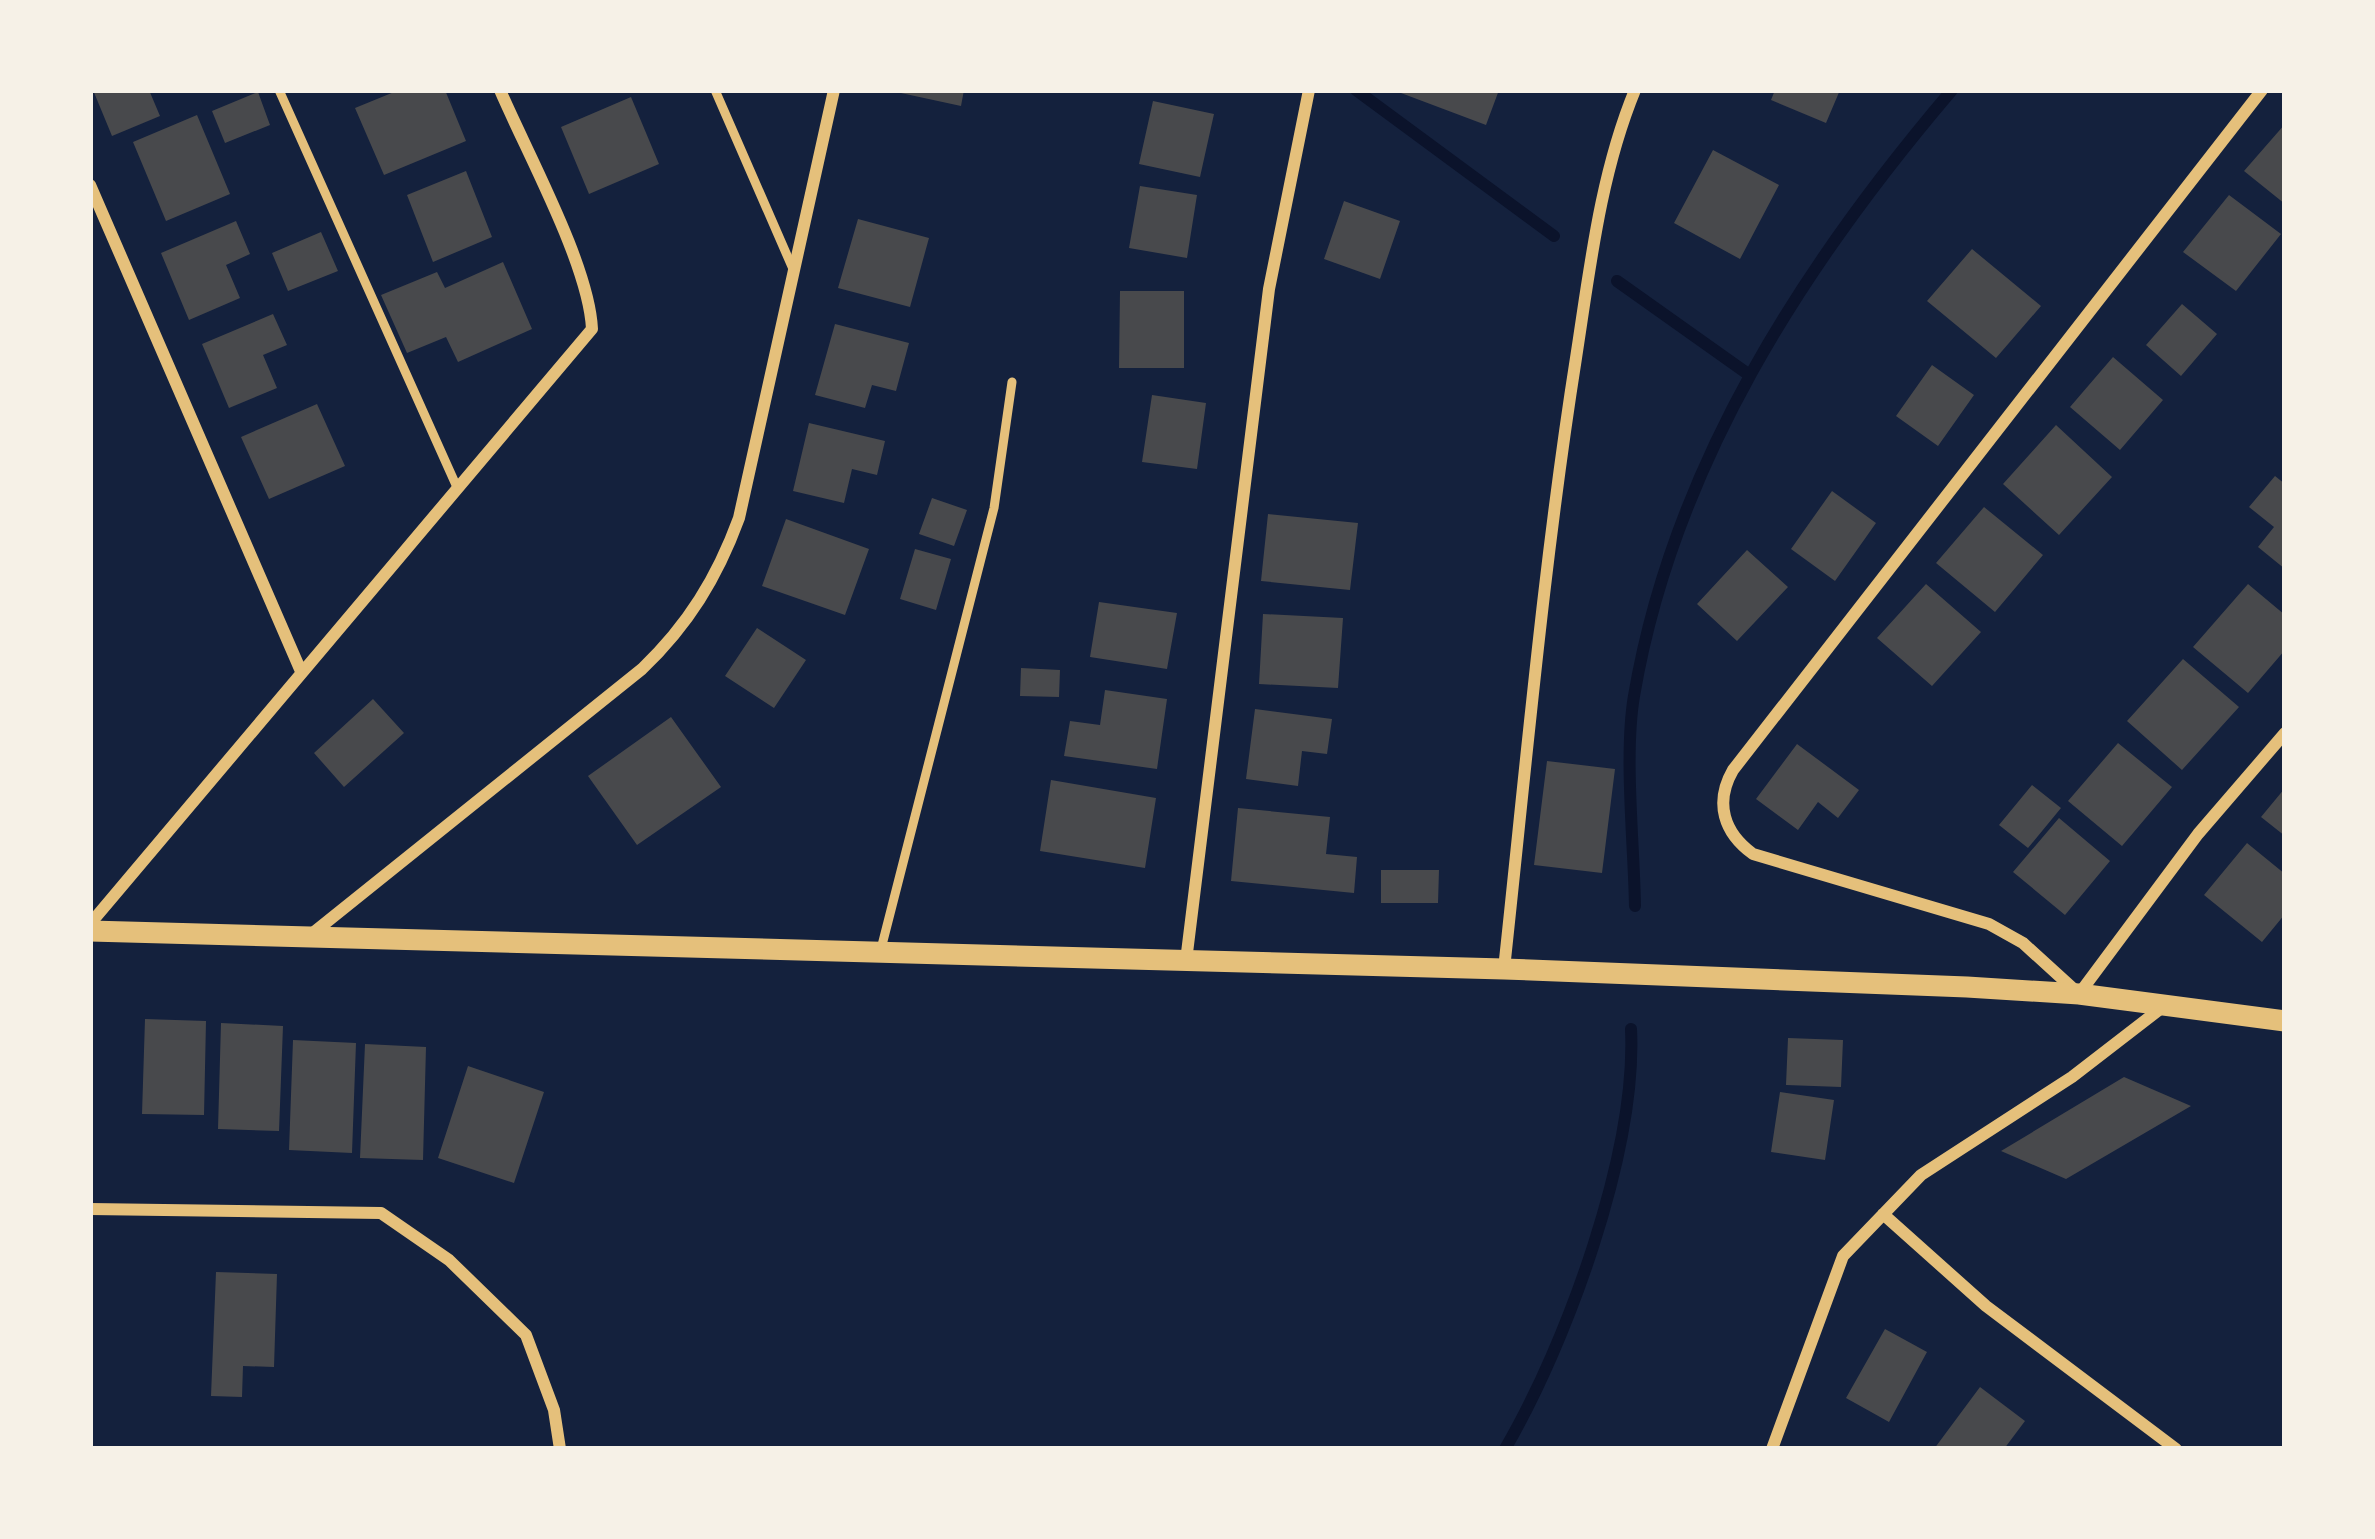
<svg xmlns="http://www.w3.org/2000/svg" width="2375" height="1539" viewBox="0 0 2375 1539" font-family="Manrope,sans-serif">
<rect width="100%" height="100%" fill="#14213d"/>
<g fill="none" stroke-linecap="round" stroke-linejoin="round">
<!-- stream -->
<path stroke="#0b132b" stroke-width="12" d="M 1356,90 L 1554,236
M 1617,281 L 1748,374
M 1635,906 C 1634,844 1624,755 1634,696 C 1673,466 1803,265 1952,90
M 1505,1449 C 1567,1343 1637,1151 1631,1029"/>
</g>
<!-- building -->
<path fill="#48494c" d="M 93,90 L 149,90 L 160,116 L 112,136 Z
M 399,90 L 445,90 L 466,141 L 384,175 L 355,108 Z
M 887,90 L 964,90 L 961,106 Z
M 1393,90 L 1499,90 L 1486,125 Z
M 1775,90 L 1840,90 L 1826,123 L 1771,100 Z
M 258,92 L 270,125 L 225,143 L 212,111 Z
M 631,97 L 659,164 L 589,194 L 561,127 Z
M 1153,101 L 1214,114 L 1200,177 L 1139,164 Z
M 197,115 L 230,194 L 166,221 L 133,142 Z
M 2285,124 L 2285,204 L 2244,171 Z
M 1713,150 L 1779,185 L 1740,259 L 1674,223 Z
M 466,171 L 492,237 L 433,262 L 407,195 Z
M 1140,186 L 1197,195 L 1187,258 L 1129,248 Z
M 2229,195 L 2281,234 L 2236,291 L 2183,252 Z
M 1344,201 L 1400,221 L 1380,279 L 1324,259 Z
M 858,219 L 929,238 L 910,307 L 838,288 Z
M 236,221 L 250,254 L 226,265 L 240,298 L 189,320 L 161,253 Z
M 321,232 L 338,271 L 288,291 L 272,253 Z
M 1972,249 L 2041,306 L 1996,358 L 1927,301 Z
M 503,262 L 532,329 L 458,362 L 446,337 L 407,353 L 381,295 L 437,272 L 445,288 Z
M 1120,291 L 1184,291 L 1184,368 L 1119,368 Z
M 2182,304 L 2217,334 L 2181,376 L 2146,345 Z
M 273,314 L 287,345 L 263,355 L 277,388 L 229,408 L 202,344 Z
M 835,324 L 909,343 L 896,391 L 872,385 L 865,408 L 815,395 Z
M 2113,357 L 2163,400 L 2120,450 L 2070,407 Z
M 1932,365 L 1974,395 L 1938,446 L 1896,416 Z
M 1152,395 L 1206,403 L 1197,469 L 1142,462 Z
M 317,404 L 345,466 L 269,499 L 241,437 Z
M 809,423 L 885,441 L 877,475 L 852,469 L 844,503 L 793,491 Z
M 2056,425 L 2112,477 L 2059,535 L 2003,484 Z
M 2275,476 L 2285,484 L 2285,569 L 2258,547 L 2274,527 L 2249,507 Z
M 1832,491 L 1876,523 L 1835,581 L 1791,549 Z
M 932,498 L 967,510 L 954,546 L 919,534 Z
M 1984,507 L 2043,555 L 1995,612 L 1936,563 Z
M 1268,514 L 1358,523 L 1350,590 L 1261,581 Z
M 786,519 L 869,549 L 845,615 L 762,586 Z
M 915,549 L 951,559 L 936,610 L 900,599 Z
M 1747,550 L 1788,587 L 1737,641 L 1697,604 Z
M 1926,584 L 1981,632 L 1932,686 L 1877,638 Z
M 2248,584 L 2285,615 L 2285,650 L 2248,693 L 2193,647 Z
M 1099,602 L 1177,613 L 1167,669 L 1090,657 Z
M 1263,614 L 1343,618 L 1338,688 L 1259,684 Z
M 757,628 L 806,660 L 774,708 L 725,676 Z
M 2183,659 L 2239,707 L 2182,770 L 2127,721 Z
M 1021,668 L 1060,670 L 1059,697 L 1020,696 Z
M 1105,690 L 1167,699 L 1157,769 L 1064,756 L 1070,721 L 1100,725 Z
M 373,699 L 404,733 L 344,787 L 314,753 Z
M 1255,709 L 1332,719 L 1327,754 L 1302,751 L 1298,786 L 1246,779 Z
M 671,717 L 721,787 L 637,845 L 588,776 Z
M 2118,743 L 2172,787 L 2122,846 L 2068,801 Z
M 1797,744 L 1859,790 L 1838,818 L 1818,802 L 1798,830 L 1756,799 Z
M 1547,761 L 1615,769 L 1602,873 L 1534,865 Z
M 1051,780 L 1156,798 L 1145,868 L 1040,851 Z
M 2032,785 L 2061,808 L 2028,848 L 1999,825 Z
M 2285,788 L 2285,836 L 2261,817 Z
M 1238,808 L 1330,817 L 1326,854 L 1357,857 L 1354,893 L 1231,881 Z
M 2059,818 L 2110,861 L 2065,915 L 2013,872 Z
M 2247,843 L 2285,874 L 2285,914 L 2262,942 L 2204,895 Z
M 1381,870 L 1439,870 L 1438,903 L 1381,903 Z
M 145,1019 L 206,1021 L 204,1115 L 142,1114 Z
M 221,1023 L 283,1026 L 279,1131 L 218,1129 Z
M 1788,1038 L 1843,1040 L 1841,1087 L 1786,1085 Z
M 293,1040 L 356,1043 L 352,1153 L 289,1150 Z
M 365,1044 L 426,1047 L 423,1160 L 360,1158 Z
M 468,1066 L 544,1092 L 514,1183 L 438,1158 Z
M 2124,1077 L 2191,1106 L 2066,1179 L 2001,1151 Z
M 1780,1092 L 1834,1100 L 1825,1160 L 1771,1152 Z
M 216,1272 L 277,1274 L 274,1367 L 243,1366 L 242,1397 L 211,1396 Z
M 1885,1329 L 1927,1352 L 1889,1422 L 1846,1398 Z
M 1980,1387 L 2025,1421 L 2004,1449 L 1934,1449 Z"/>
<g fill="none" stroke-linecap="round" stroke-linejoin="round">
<!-- service -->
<path stroke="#e5c07b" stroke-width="9" d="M 279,90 L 456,485
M 715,90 L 793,269
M 881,949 L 994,508 L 1012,382"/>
<!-- minor -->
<path stroke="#e5c07b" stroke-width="12" d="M 2262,90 L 1733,770 C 1714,803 1724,833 1753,854 L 1989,924 L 2023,943 L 2079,994 L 2198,834 L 2285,733
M 90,185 L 300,669
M 90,924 L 592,329 C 589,265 527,153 500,90
M 308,937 L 642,669 C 688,625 717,578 739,518 L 834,90
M 1186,961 L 1269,289 L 1309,90
M 1504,969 C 1526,765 1544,561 1576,358 C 1590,268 1600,175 1635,90
M 90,1209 L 381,1213 L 449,1260 L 526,1335 L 554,1410 L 560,1449
M 1883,1214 L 1986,1306 L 2176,1449
M 1772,1449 L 1843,1256 L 1921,1175 L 2072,1077 L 2164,1006"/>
<!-- tertiary -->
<path stroke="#e5c07b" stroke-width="21" d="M 90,931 L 1504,969 L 1967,987 L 2079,994 L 2285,1021"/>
</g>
<!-- border -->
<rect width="2375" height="1539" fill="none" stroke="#f6f1e7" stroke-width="186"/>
</svg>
